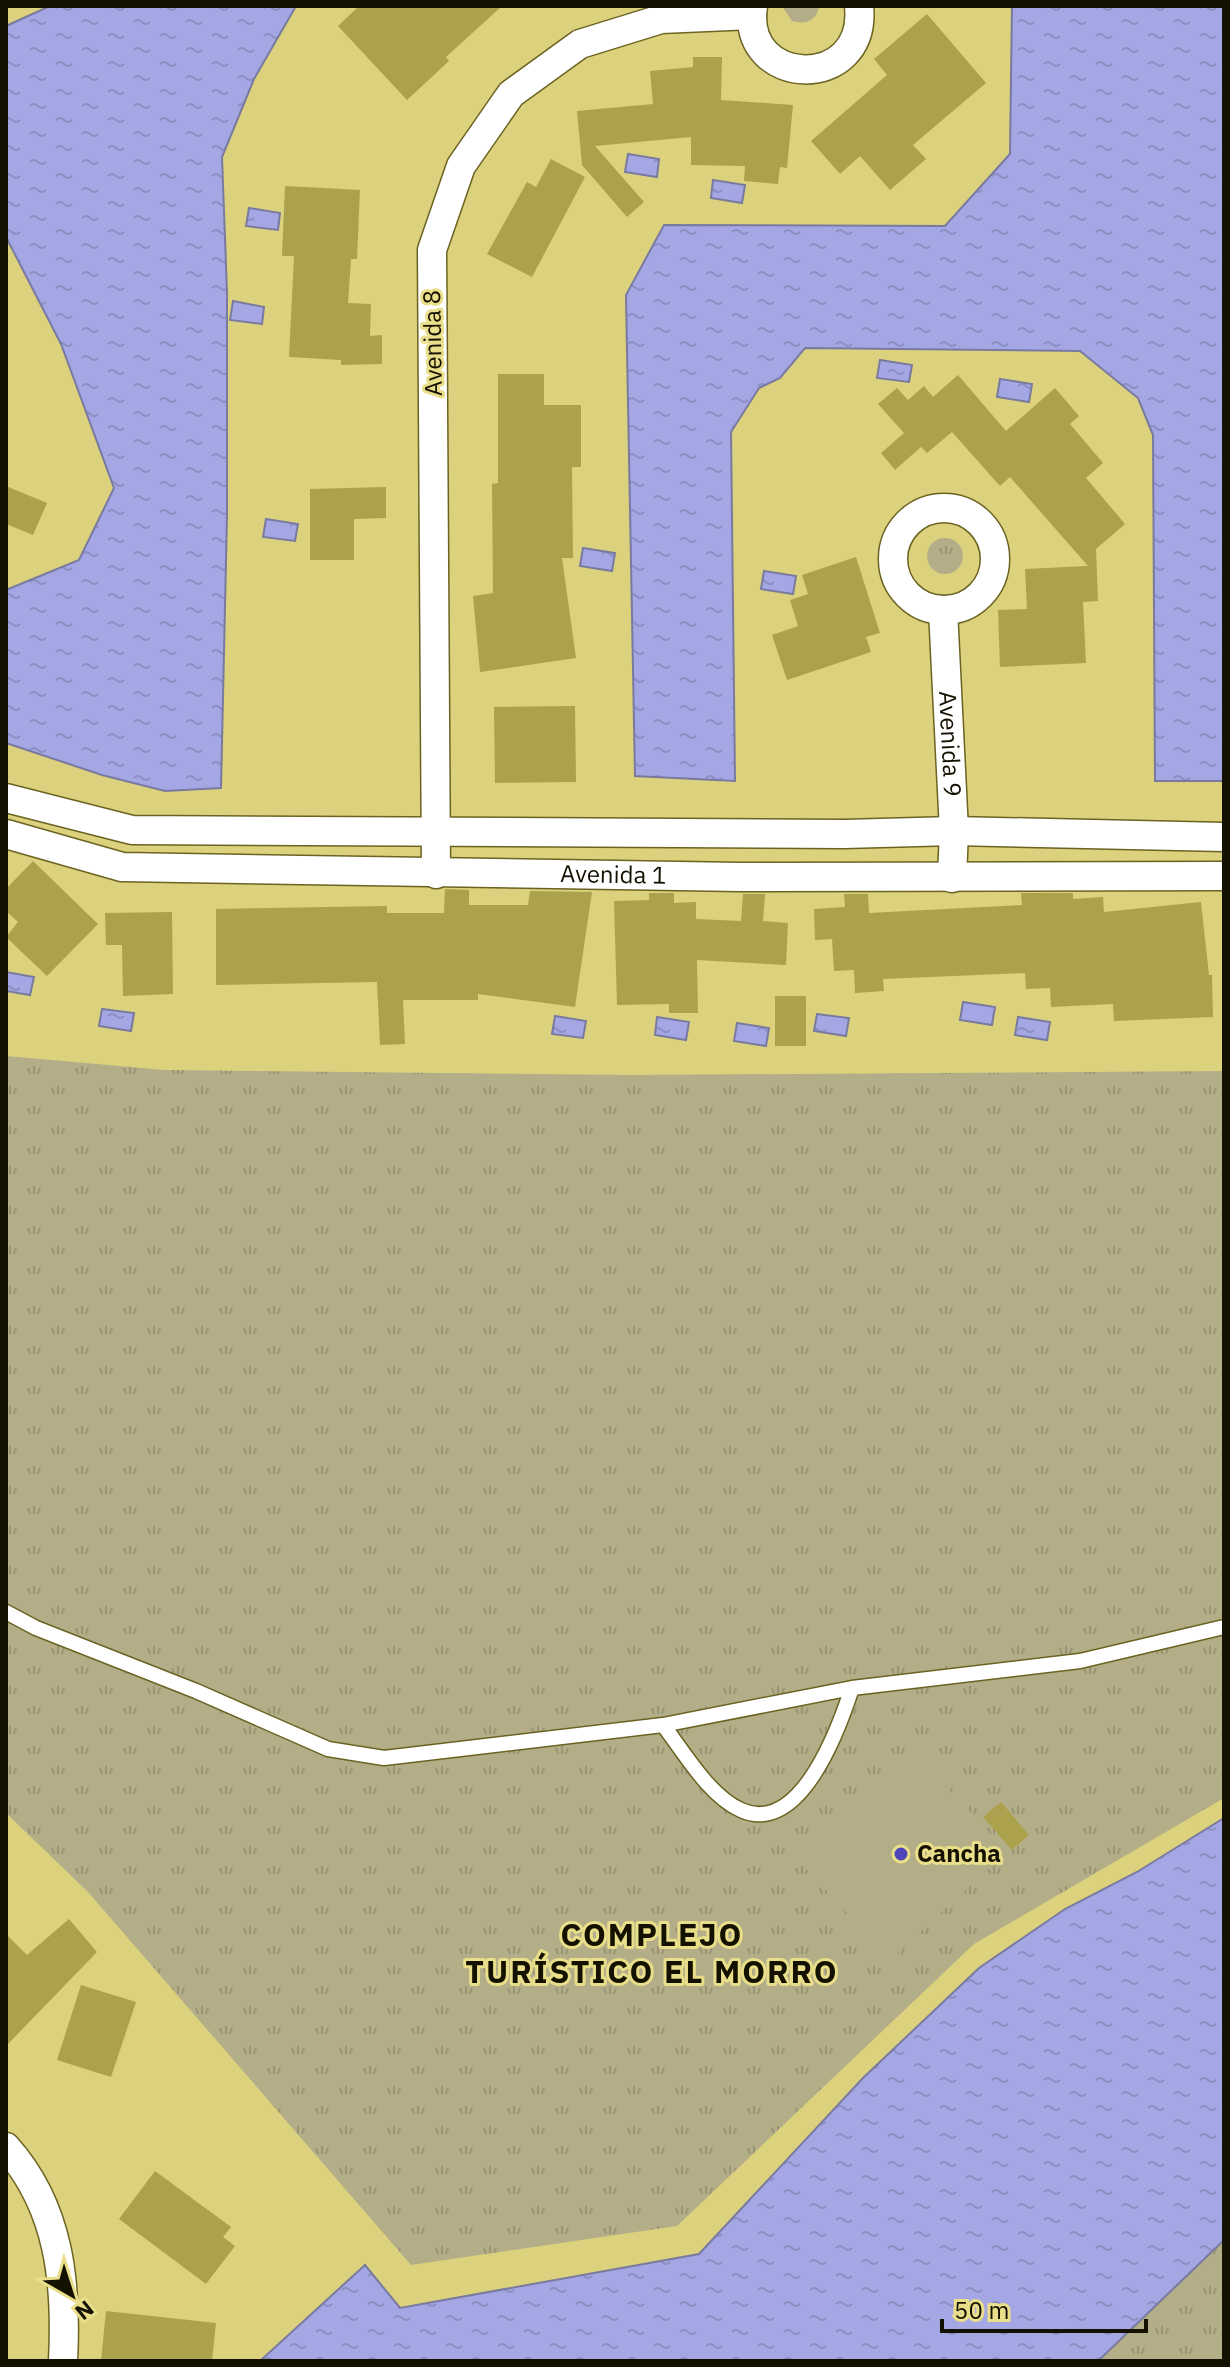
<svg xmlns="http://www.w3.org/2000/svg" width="1230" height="2367" viewBox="0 0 1230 2367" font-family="'IBM Plex Sans',sans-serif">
<defs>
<pattern id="grass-tufts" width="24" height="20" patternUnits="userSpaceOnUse" patternTransform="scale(2)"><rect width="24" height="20" fill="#b3ae88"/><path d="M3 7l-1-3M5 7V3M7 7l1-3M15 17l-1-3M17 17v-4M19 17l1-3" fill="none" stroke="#999574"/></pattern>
<pattern id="water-ripples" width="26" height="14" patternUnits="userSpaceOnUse" patternTransform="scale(2)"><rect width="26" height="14" fill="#a4a7e4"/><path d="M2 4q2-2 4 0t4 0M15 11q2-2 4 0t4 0" fill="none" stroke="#8c8fc2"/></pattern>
</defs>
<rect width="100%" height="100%" fill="#dcd17d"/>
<!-- grass -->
<path fill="url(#grass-tufts)" d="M 782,6 L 819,6 C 817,21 805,25 792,21 Z
M927 556a18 18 0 1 1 36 0a18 18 0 1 1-36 0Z
M 6,1056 L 165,1070 L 633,1075 L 1224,1071 L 1224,1798 L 974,1944 L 677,2226 L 411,2265 L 88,1892 L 6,1813 Z
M 1224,2240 L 1224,2361 L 1098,2361 Z"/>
<!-- garden -->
<path fill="#b3ae88" d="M 911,1748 L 1007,1852 L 890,1960 L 794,1856 Z"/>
<!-- water -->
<path fill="url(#water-ripples)" stroke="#797aa0" stroke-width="2" d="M 50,6 L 296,6 L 254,79 L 222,157 L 227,293 L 227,515 L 221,788 L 165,791 L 102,775 L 6,743 L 6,590 L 79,560 L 114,488 L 61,344 L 6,237 L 6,26 Z
M 1012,6 L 1224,6 L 1224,781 L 1155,781 L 1153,435 L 1138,398 L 1080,351 L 805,348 L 780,378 L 759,388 L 731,432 L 735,781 L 635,776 L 626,295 L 664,225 L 945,226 L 1010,154 Z
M 628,154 L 659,159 L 657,177 L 625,172 Z
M 713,180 L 745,185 L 742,203 L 711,198 Z
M 249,208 L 280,213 L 278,230 L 246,226 Z
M 233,301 L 264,307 L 262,324 L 230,320 Z
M 880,360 L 912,365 L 909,382 L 877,378 Z
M 1000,379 L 1032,384 L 1029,402 L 997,397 Z
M 266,519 L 298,524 L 295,541 L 263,537 Z
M 583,548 L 615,553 L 612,571 L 580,566 Z
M 764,571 L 796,576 L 793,594 L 761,589 Z
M 6,972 L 34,977 L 30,995 L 6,991 Z
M 963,1002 L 995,1007 L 992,1025 L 960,1020 Z
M 102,1009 L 134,1013 L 131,1031 L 99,1026 Z
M 817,1014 L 849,1018 L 846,1036 L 814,1031 Z
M 555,1016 L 586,1021 L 583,1038 L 552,1034 Z
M 657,1017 L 689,1022 L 686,1040 L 655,1035 Z
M 1018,1017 L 1050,1022 L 1047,1040 L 1015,1035 Z
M 737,1023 L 769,1028 L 766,1046 L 734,1041 Z
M 1224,1818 L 1224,2240 L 1098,2361 L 260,2361 L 365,2265 L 400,2308 L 699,2254 L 863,2078 L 979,1968 L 1065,1909 L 1137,1872 Z"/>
<!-- building -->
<path fill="#aca14d" d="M 359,6 L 502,6 L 446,57 L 449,61 L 407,100 L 338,26 Z
M 927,14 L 986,83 L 913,145 L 926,159 L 890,190 L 860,156 L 840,174 L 811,141 L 887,75 L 874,59 Z
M 693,57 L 722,57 L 721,100 L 793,105 L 787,168 L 780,167 L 778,184 L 744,181 L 745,166 L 691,165 L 691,137 L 595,146 L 644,202 L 627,217 L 582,165 L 577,111 L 653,104 L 650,71 L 693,67 Z
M 551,159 L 585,177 L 532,277 L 487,254 L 527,182 L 536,187 Z
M 285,186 L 360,190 L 357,259 L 351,259 L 348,303 L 371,304 L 370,336 L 382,335 L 382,364 L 341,365 L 341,360 L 289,357 L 294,256 L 282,256 Z
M 498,374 L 544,374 L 544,405 L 581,405 L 581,467 L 572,467 L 573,558 L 562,558 L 576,658 L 480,672 L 473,596 L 493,593 L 492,484 L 498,483 Z
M 958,375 L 1006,431 L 1055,388 L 1079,416 L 1070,424 L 1103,463 L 1086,478 L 1125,524 L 1096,549 L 1098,601 L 1083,602 L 1086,663 L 1000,667 L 998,610 L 1027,609 L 1025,569 L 1088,566 L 1010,477 L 1000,486 L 952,432 L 927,453 L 921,447 L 895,470 L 881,453 L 904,433 L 878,404 L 897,388 L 908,400 L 924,386 L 933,397 Z
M 6,486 L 47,503 L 33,535 L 6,524 Z
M 386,487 L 386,518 L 354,519 L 354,560 L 310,560 L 310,489 Z
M 856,557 L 880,633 L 866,637 L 871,652 L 787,680 L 772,635 L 798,626 L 790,600 L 808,594 L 802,575 Z
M 575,706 L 576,782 L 495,783 L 494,707 Z
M 33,861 L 98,924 L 47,976 L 6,937 L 18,922 L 6,911 L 6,889 Z
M 445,889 L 469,890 L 469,905 L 528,905 L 530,891 L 592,892 L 575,1007 L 478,994 L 478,1000 L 403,1000 L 405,1044 L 380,1045 L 377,982 L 216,985 L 216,909 L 387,906 L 387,913 L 444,913 Z
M 649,893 L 674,893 L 674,903 L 696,902 L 696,919 L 741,921 L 743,894 L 765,894 L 763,921 L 788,923 L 786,965 L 697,960 L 698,1013 L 669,1013 L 669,1004 L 617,1005 L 614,901 L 649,900 Z
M 1021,893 L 1073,893 L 1073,899 L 1103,897 L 1104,912 L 1201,902 L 1209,975 L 1212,975 L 1213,1017 L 1114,1021 L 1113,1004 L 1051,1007 L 1050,988 L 1026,989 L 1025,973 L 883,979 L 884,991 L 855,993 L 854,970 L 834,971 L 832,939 L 815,940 L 814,909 L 845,907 L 844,894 L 868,894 L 869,913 L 1022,905 Z
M 172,912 L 173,994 L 123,996 L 122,945 L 106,945 L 105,913 Z
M 775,996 L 806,996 L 806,1046 L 775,1046 Z
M 1001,1802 L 1029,1835 L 1012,1850 L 983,1817 Z
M 69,1919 L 97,1952 L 6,2046 L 6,1934 L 27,1955 Z
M 81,1985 L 136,2002 L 111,2077 L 57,2060 Z
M 155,2171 L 231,2227 L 223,2237 L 235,2246 L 206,2284 L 119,2219 Z
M 106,2311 L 216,2323 L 212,2361 L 101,2361 Z"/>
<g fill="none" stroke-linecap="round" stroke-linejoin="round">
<!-- service casing -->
<g stroke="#6b6322" stroke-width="17">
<path id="service" d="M 6,1612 L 36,1628 L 196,1691 L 328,1749 L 384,1758 L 663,1725 L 852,1688 L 1080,1661 L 1224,1627
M 663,1725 C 684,1752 709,1796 741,1810 C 800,1837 839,1728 852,1688"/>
</g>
<!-- minor casing -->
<g stroke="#6b6322" stroke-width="31">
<g id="minor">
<path d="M 753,6 C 740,88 868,93 859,6"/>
<circle cx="944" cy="559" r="51"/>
<path id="s1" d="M 943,610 L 954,831 L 952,878"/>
<path d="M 6,798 L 132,830 L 844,834 L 954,831 L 1224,837"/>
<path id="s2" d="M 6,834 L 122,867 L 740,877 L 1224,876"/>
<path d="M 436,874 L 432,250 L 461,166 L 511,94 L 580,44 L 661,19 L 752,15"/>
<path d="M 6,2147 C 60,2207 67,2284 63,2361"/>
</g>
</g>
<!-- service -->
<use href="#service" stroke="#fff" stroke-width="14"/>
<!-- minor -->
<use href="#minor" stroke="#fff" stroke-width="28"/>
</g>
<!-- markers -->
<circle fill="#5044bb" stroke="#e9de89" stroke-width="3" cx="901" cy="1854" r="8"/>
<g text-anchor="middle" stroke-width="6" stroke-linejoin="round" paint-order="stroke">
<!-- street labels -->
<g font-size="24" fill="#151100" stroke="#e9de89">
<text transform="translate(433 343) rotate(-91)" y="8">Avenida 8</text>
<text dy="8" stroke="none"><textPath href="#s1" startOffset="134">Avenida 9</textPath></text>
<text dy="8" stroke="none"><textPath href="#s2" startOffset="612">Avenida 1</textPath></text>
</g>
<!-- poi labels -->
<g font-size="24" font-weight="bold" fill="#151100" stroke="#e9de89" text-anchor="start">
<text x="917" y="1862">Cancha</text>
</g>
<!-- district labels -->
<g font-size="32" font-weight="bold" letter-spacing="2" fill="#151100" stroke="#e9de89">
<text x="652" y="1946">COMPLEJO<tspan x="652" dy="37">TURÍSTICO EL MORRO</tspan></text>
</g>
</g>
<!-- border -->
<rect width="1230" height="2367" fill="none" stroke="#151100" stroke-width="16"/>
<!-- north arrow -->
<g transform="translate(72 2295) rotate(141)" stroke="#e9de89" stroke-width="6" paint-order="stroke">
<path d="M0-6L14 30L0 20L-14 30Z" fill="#151100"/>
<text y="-12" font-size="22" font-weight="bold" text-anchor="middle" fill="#151100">N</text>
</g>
<!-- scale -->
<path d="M942 2319v12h204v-12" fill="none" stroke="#151100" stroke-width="4"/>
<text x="954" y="2319" font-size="24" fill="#151100" stroke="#e9de89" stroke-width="6" paint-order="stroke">50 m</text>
</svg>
